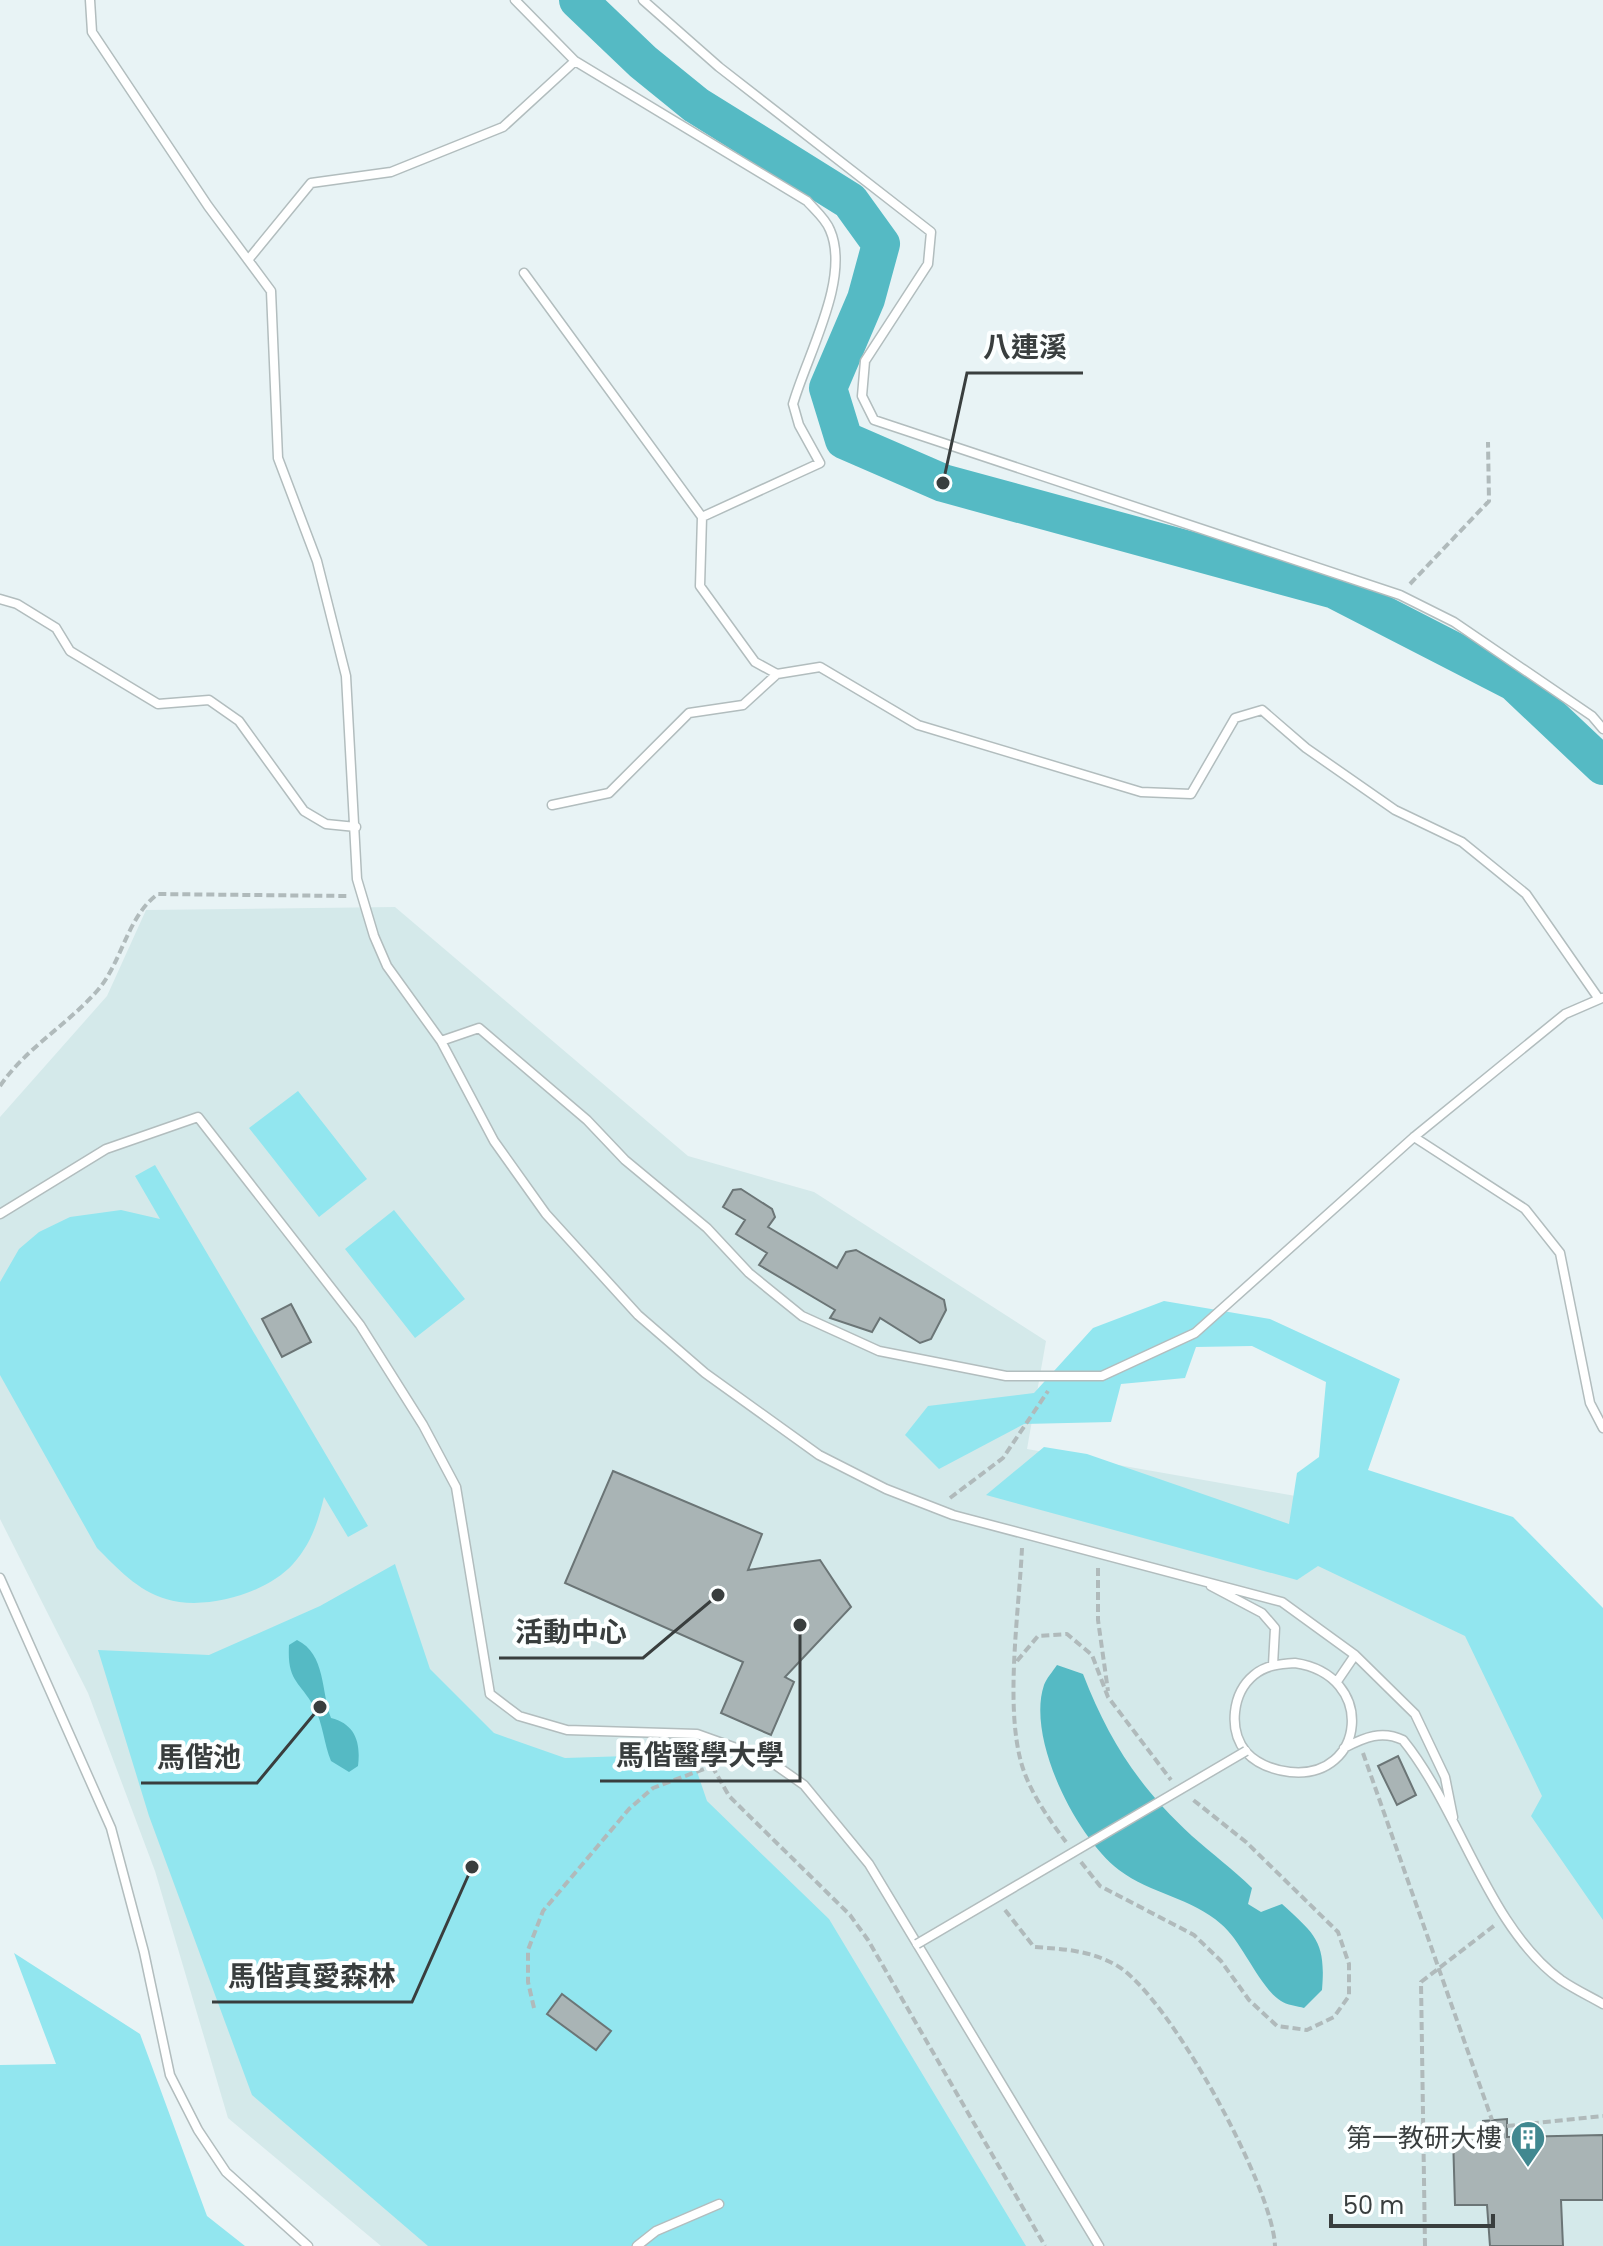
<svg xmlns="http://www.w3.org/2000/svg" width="1603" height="2246" viewBox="0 0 1603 2246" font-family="Poppins,'Noto Sans TC',sans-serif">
<rect width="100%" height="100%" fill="#e8f3f5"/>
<!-- built -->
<path fill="#d4e9ea" d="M 395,907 L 688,1156 L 814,1192 L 1046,1341 L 1027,1449 L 1335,1503 L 1603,1736 L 1603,2246 L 381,2246 L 228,2118 L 155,1871 L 88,1693 L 0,1519 L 0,1117 L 107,996 L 146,910 Z"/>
<!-- green -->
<path fill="#92e6ef" d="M 298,1091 L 367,1179 L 319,1217 L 249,1128 Z
M 155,1165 L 368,1526 L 348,1537 L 324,1497 C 318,1522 311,1544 293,1564 C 266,1594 204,1611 166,1599 C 138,1591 117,1568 97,1548 L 0,1375 L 0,1282 L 19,1249 L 39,1232 L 70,1217 L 121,1210 L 160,1219 L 135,1176 Z
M 394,1210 L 465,1299 L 415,1338 L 345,1249 Z
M 1164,1301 L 1270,1319 L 1400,1379 L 1368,1470 L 1513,1517 L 1603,1608 L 1603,1920 L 1531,1816 L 1542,1796 L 1465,1636 L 1318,1566 L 1297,1580 L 986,1495 L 1044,1447 L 1087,1454 L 1289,1524 L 1297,1473 L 1319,1457 L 1326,1382 L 1252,1346 L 1196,1347 L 1185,1378 L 1121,1384 L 1111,1422 L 1024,1424 L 939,1469 L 905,1435 L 928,1406 L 1034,1393 L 1093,1328 Z
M 395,1564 L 430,1669 L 494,1733 L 565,1758 L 691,1754 L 707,1801 L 829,1919 L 1026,2246 L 428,2246 L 252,2095 L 149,1816 L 98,1650 L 209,1655 L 320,1606 Z
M 14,1953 L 140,2034 L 207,2216 L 245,2246 L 0,2246 L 0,2065 L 56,2064 Z"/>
<!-- water -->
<path fill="#55bac4" d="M 297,1640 C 326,1654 321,1692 331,1718 C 355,1724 361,1742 358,1766 L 349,1772 L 331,1761 C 324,1744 323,1723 314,1707 C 299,1680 287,1682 289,1645 Z
M 1057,1665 L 1083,1674 C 1109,1741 1139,1787 1192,1836 C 1212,1854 1233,1869 1252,1888 L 1248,1904 L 1261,1912 L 1282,1904 C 1316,1935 1326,1942 1322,1990 L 1304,2008 C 1298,2006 1286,2005 1281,2001 C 1259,1987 1242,1941 1221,1924 C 1192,1898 1151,1894 1119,1870 C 1077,1838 1026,1739 1044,1685 C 1046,1679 1053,1671 1057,1665 Z"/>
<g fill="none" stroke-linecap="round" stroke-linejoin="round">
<!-- river -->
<path stroke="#55bac4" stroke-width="38" d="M 578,0 L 643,62 L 696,105 L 850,201 L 881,244 L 866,299 L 828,388 L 844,440 L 943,483 L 1335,590 L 1514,682 L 1603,766"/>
</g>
<!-- building -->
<path fill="#a9b4b5" stroke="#6b7576" stroke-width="2" d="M 741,1189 L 772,1209 L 775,1217 L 768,1227 L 837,1268 L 846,1252 L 856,1250 L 944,1300 L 946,1310 L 931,1339 L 920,1343 L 880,1318 L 872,1332 L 830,1318 L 835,1310 L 759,1265 L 767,1253 L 736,1234 L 745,1220 L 723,1207 L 733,1190 Z
M 291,1304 L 311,1342 L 282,1357 L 262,1319 Z
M 613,1471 L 762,1534 L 748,1570 L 820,1560 L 851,1607 L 785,1677 L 794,1682 L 771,1735 L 721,1713 L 743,1662 L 565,1583 Z
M 1398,1756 L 1416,1795 L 1397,1805 L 1378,1766 Z
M 562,1994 L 611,2031 L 596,2050 L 547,2014 Z
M 1507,2119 L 1507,2137 L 1603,2135 L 1603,2200 L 1561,2200 L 1563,2246 L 1490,2246 L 1487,2205 L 1455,2205 L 1453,2136 L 1484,2136 L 1483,2121 Z"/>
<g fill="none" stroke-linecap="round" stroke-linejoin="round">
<!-- lane casing -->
<g stroke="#b2bdbe" stroke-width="11">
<path id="lane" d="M 90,0 L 92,32 L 208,206 L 271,291 L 278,458 L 317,561 L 346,676 L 357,879 L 374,936 L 387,966 L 441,1041 L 494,1141 L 546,1214 L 638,1315 L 705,1373 L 819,1455 L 886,1489 L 953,1515 L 1282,1602 L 1355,1655 L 1415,1714 L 1445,1777 L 1453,1817
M 515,0 L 575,61 L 807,201 C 814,209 826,219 830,230 C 851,278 807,355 793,404 L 799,425 L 820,463 L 702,517
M 643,0 L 719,67 L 931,232 L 928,264 L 865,361 L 862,396 L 874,420 L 1400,595 L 1454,622 L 1592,716 L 1603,729
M 248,260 L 311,183 L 391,172 L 503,127 L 575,61
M 524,273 L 702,517 L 700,586 L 755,662 L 777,674 L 820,667 L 918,725 L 1141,792 L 1191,794 L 1235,718 L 1262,710 L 1306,748 L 1395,810 L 1462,842 L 1526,894 L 1599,999
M 0,599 L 17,604 L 56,628 L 70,651 L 158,704 L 209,700 L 239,721 L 304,811 L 326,824 L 356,827
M 552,805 L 609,793 L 689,713 L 743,705 L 777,674
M 441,1041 L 479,1028 L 587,1120 L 625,1160 L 707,1228 L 749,1273 L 802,1316 L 879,1351 L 1006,1376 L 1102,1376 L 1195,1333 L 1414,1137 L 1565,1014 L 1602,998
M 1414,1137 L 1525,1209 L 1560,1253 L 1590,1403 L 1603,1428
M 0,1214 L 106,1149 L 198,1117 L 360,1325 L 423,1425 L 456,1487 L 490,1694 L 519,1716 L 567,1730 L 697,1734 L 767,1759 L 804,1785 L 869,1864 L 1099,2246
M 0,1578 L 111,1828 L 144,1952 L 170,2075 L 198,2130 L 226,2172 L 308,2246
M 1211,1586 L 1262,1613 L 1275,1628 L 1273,1665
M 1295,1663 C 1377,1675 1366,1780 1290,1772 C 1274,1770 1257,1764 1246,1752 C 1228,1730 1232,1693 1254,1675 C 1266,1665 1280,1664 1295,1663 Z
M 1338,1680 L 1355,1655
M 1344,1748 C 1365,1737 1382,1730 1403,1740 C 1460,1810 1488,1927 1561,1980 C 1574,1989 1589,1996 1603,2004
M 637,2246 L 656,2231 L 719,2204"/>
</g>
<!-- path -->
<path stroke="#b0babb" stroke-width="4" stroke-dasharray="8 4" stroke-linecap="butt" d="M 1410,584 L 1489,501 L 1488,442
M 0,1086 C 26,1048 67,1025 97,991 C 122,963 127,916 158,894 L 348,896
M 950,1498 L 1003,1458 L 1048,1391
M 1022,1548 C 1019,1611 1005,1703 1021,1762 C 1029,1791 1048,1818 1066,1842
M 1098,1568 L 1098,1620 L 1108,1691
M 1017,1661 L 1038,1636 L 1067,1634 L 1092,1655 L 1108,1697 L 1171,1780
M 1363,1753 L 1492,2120
M 713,1754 L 712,1766 L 729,1796 L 850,1915 L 868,1940 L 1045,2246
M 1081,1862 L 1100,1886 L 1194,1935 L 1221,1961 L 1249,2000 L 1277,2026 L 1307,2030 L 1334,2017 L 1349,1996 L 1349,1964 L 1338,1932 L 1246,1842 L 1192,1799
M 1005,1910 L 1034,1947 C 1063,1949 1089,1950 1116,1965 C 1168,1994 1273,2187 1275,2246
M 534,2008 L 528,1982 L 528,1950 L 543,1911 L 629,1809 L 653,1788 L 712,1766
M 1507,2126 L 1603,2116
M 1425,2246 L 1421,1982 L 1495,1925"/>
<!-- lane -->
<use href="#lane" stroke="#fff" stroke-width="8"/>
<!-- lane-bridge casing -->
<g stroke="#b2bdbe" stroke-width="11" stroke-linecap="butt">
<path id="lane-bridge" d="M 917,1944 L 1246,1751"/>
</g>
<!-- lane-bridge -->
<use href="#lane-bridge" stroke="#fff" stroke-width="8"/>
</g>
<!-- icons -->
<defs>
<g id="building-pin" transform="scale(1.8)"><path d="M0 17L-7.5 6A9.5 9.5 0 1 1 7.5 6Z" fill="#418890" stroke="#fcffff"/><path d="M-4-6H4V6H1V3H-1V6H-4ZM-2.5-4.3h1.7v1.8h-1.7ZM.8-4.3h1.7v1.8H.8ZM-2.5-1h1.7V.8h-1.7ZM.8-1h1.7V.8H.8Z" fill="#fff"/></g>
</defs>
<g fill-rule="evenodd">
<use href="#building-pin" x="1528" y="2138"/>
</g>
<g text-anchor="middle" stroke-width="8" stroke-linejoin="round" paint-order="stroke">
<!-- poi labels -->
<g font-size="26" fill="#393e3e" stroke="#fcffff" text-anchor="end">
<text x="1502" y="2147">第一教研大樓</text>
</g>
</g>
<!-- callouts -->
<path fill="none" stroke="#393e3e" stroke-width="3" d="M943 483L967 373H1083M718 1595L643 1658H499M800 1625L800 1781H600M320 1707L257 1783H141M472 1867L412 2002H212"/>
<g fill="#393e3e" stroke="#fcffff" stroke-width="3">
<circle cx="943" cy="483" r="8"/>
<circle cx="718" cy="1595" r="8"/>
<circle cx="800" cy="1625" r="8"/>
<circle cx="320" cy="1707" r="8"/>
<circle cx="472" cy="1867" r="8"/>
</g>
<g font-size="28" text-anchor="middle" font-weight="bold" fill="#393e3e" stroke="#fcffff" stroke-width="8" stroke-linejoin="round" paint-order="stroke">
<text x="1025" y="357">八連溪</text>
<text x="571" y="1642">活動中心</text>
<text x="700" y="1765">馬偕醫學大學</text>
<text x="199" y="1767">馬偕池</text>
<text x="312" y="1986">馬偕真愛森林</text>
</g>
<!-- scale -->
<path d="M1331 2214v12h162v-12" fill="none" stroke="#393e3e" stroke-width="4"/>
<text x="1343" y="2214" font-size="24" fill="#393e3e" stroke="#fcffff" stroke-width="6" paint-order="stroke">50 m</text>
</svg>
